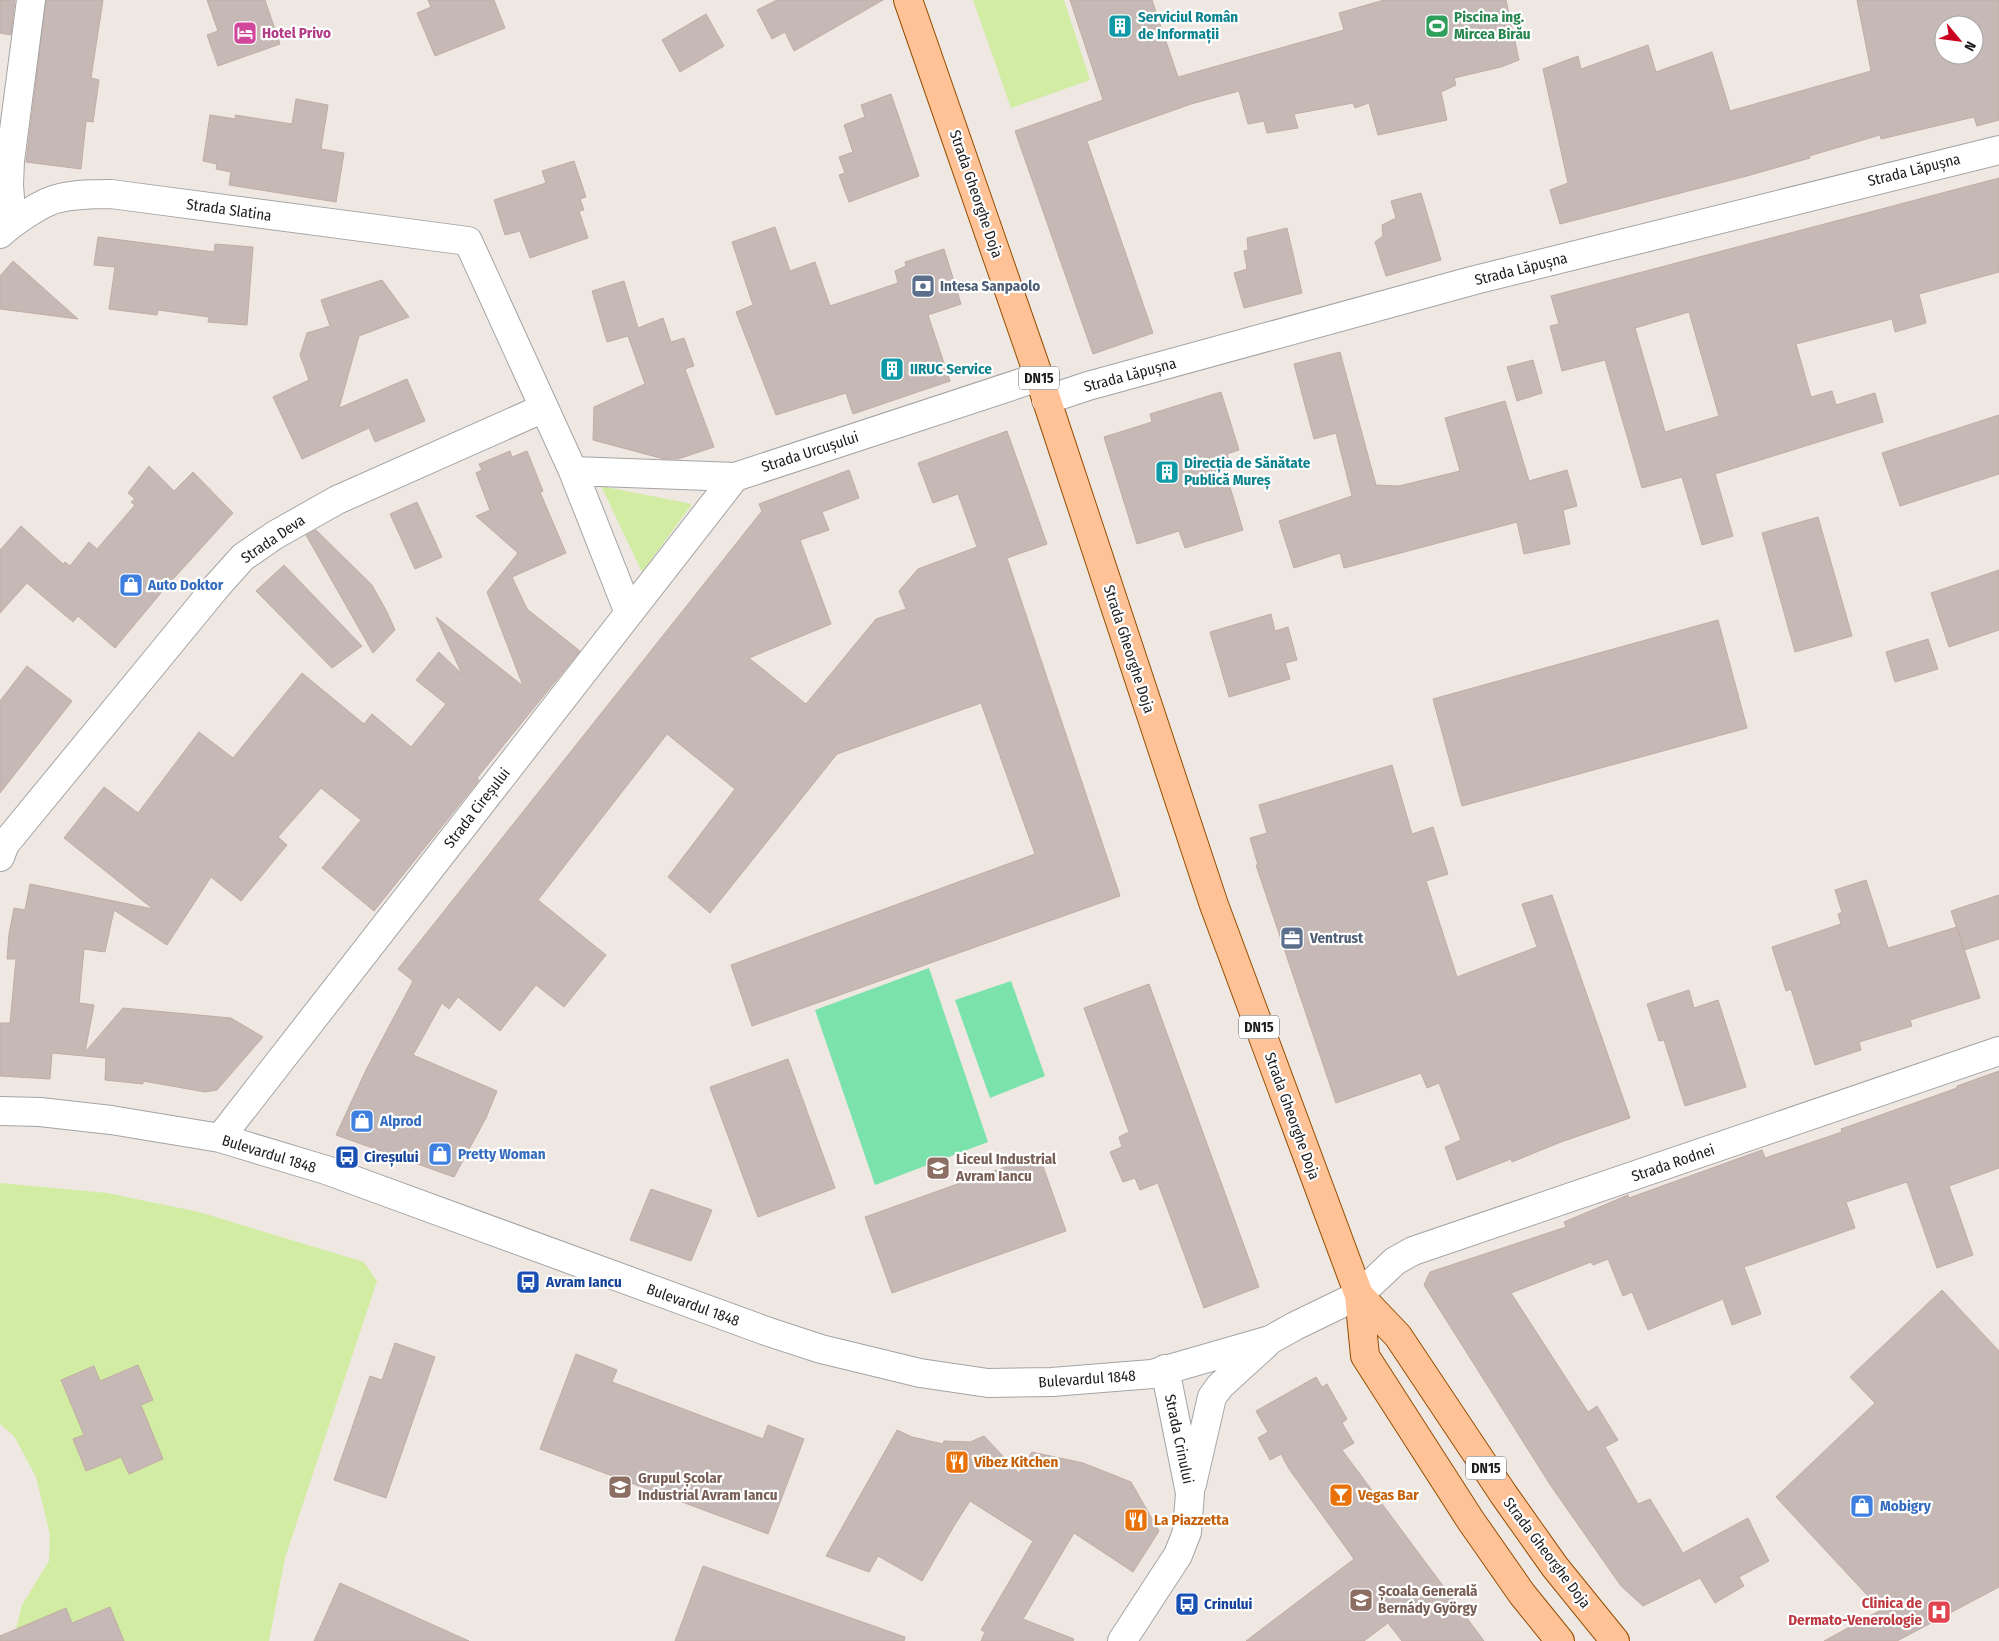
<svg xmlns="http://www.w3.org/2000/svg" width="1999" height="1641" viewBox="0 0 1999 1641" font-family="'Fira Sans Condensed',sans-serif">
<rect width="100%" height="100%" fill="#efe8e2"/>
<!-- grass -->
<path fill="#d2eca4" d="M 973,0 L 1064,0 L 1090,80 L 1011,108 Z
M 601,486 L 692,504 L 642,572 Z
M 0,1183 L 107,1193 L 199,1212 L 364,1262 L 377,1281 L 285,1558 L 269,1641 L 13,1641 L 22,1605 L 49,1561 L 50,1535 L 36,1477 L 14,1436 L 0,1424 Z"/>
<!-- pitch -->
<path fill="#7be2ab" d="M 929,968 L 988,1142 L 875,1185 L 815,1010 Z
M 1011,981 L 1045,1076 L 990,1098 L 955,1000 Z"/>
<!-- building -->
<path fill="#c6b9b5" stroke="#c1aca3" fill-rule="evenodd" d="M 0,0 L 15,0 L 11,35 L 0,33 Z
M 46,0 L 103,0 L 91,78 L 99,80 L 93,122 L 86,121 L 81,169 L 26,162 Z
M 207,0 L 265,0 L 280,44 L 218,66 L 207,35 L 218,31 Z
M 428,0 L 494,0 L 505,28 L 435,56 L 417,13 L 431,7 Z
M 777,0 L 883,0 L 794,51 L 785,32 L 772,39 L 757,10 Z
M 1070,0 L 1152,0 L 1178,77 L 1344,30 L 1339,13 L 1384,0 L 1506,0 L 1519,60 L 1501,67 L 1454,78 L 1456,85 L 1441,92 L 1447,120 L 1378,135 L 1369,103 L 1355,108 L 1353,103 L 1294,114 L 1298,128 L 1267,133 L 1264,121 L 1248,124 L 1239,91 L 1191,104 L 1087,141 L 1153,333 L 1093,354 L 1015,131 L 1103,100 Z
M 1857,0 L 1999,0 L 1999,120 L 1977,126 L 1974,117 L 1881,139 L 1880,135 L 1809,156 L 1810,158 L 1747,176 L 1560,224 L 1550,190 L 1568,183 L 1543,69 L 1578,56 L 1581,69 L 1648,45 L 1656,72 L 1712,52 L 1730,111 L 1871,71 ZM 1944,25 L 1974,25 L 1974,55 L 1944,55 Z
M 706,14 L 724,46 L 680,72 L 662,40 Z
M 891,94 L 919,176 L 849,202 L 839,175 L 845,173 L 839,157 L 853,152 L 844,125 L 865,117 L 861,105 Z
M 296,99 L 328,105 L 321,149 L 344,153 L 336,202 L 229,185 L 231,172 L 216,169 L 217,164 L 203,161 L 210,115 L 236,119 L 235,115 L 292,124 Z
M 574,161 L 586,197 L 580,199 L 584,210 L 579,211 L 588,238 L 530,258 L 520,231 L 505,235 L 494,200 L 546,183 L 542,171 Z
M 1999,178 L 1999,272 L 1919,294 L 1926,323 L 1895,332 L 1892,319 L 1796,344 L 1811,397 L 1832,391 L 1836,405 L 1875,393 L 1883,422 L 1715,474 L 1733,536 L 1702,545 L 1682,477 L 1642,488 L 1605,360 L 1562,371 L 1550,326 L 1559,324 L 1551,296 ZM 1689,312 L 1719,416 L 1665,432 L 1635,328 Z
M 1421,193 L 1441,260 L 1386,276 L 1375,242 L 1383,236 L 1382,225 L 1396,218 L 1391,201 Z
M 775,227 L 790,271 L 815,262 L 830,306 L 898,283 L 895,271 L 906,266 L 905,262 L 944,249 L 961,304 L 928,315 L 950,381 L 853,414 L 846,393 L 776,415 L 736,312 L 753,305 L 732,242 Z
M 1287,228 L 1302,293 L 1244,308 L 1234,273 L 1247,269 L 1244,251 L 1248,250 L 1247,238 Z
M 98,237 L 214,252 L 215,244 L 253,247 L 247,325 L 208,322 L 209,317 L 158,310 L 157,315 L 109,309 L 115,267 L 94,265 Z
M 13,261 L 78,319 L 0,309 L 0,276 Z
M 382,280 L 409,317 L 359,336 L 339,408 L 407,379 L 425,421 L 375,442 L 369,428 L 302,459 L 273,397 L 309,380 L 300,355 L 307,333 L 330,326 L 321,300 Z
M 624,281 L 638,328 L 663,318 L 671,342 L 684,338 L 694,366 L 685,369 L 714,447 L 678,459 L 664,459 L 593,440 L 594,407 L 645,384 L 628,336 L 607,342 L 592,291 Z
M 1340,352 L 1376,485 L 1399,486 L 1460,471 L 1445,418 L 1505,401 L 1529,481 L 1567,470 L 1577,506 L 1563,510 L 1570,544 L 1524,554 L 1517,522 L 1344,568 L 1340,553 L 1294,568 L 1279,521 L 1352,496 L 1336,433 L 1314,439 L 1294,364 Z
M 1533,360 L 1542,393 L 1517,401 L 1507,367 Z
M 1221,392 L 1239,450 L 1227,454 L 1230,462 L 1223,464 L 1243,530 L 1185,548 L 1179,531 L 1137,544 L 1104,437 L 1152,422 L 1150,414 Z
M 1999,415 L 1999,474 L 1900,506 L 1882,453 Z
M 1007,431 L 1047,544 L 1007,558 L 1120,896 L 752,1026 L 731,965 L 1035,854 L 981,703 L 837,754 L 710,913 L 668,877 L 735,789 L 667,734 L 538,900 L 606,955 L 564,1007 L 536,985 L 500,1031 L 458,997 L 449,1009 L 442,1003 L 413,1055 L 497,1091 L 486,1118 L 454,1177 L 336,1135 L 367,1068 L 413,981 L 398,969 L 762,511 L 759,504 L 849,470 L 859,498 L 822,512 L 829,530 L 800,540 L 831,624 L 749,658 L 806,704 L 876,619 L 906,609 L 899,591 L 918,569 L 977,547 L 958,494 L 933,503 L 918,463 Z
M 510,451 L 512,457 L 527,451 L 543,491 L 540,492 L 566,553 L 512,577 L 527,609 L 580,651 L 477,778 L 479,780 L 374,911 L 322,868 L 361,820 L 321,788 L 278,837 L 287,845 L 241,901 L 211,877 L 167,945 L 114,910 L 105,952 L 84,949 L 79,1003 L 94,1005 L 85,1052 L 123,1008 L 231,1018 L 263,1037 L 217,1090 L 205,1092 L 143,1081 L 143,1084 L 105,1080 L 106,1058 L 52,1053 L 50,1079 L 0,1076 L 0,1023 L 10,1023 L 16,959 L 7,959 L 9,934 L 14,908 L 25,910 L 30,884 L 153,909 L 64,838 L 104,787 L 138,813 L 199,732 L 233,758 L 302,673 L 364,724 L 372,714 L 411,747 L 446,704 L 416,680 L 439,652 L 462,674 L 436,617 L 523,686 L 487,592 L 518,553 L 476,516 L 490,510 L 476,473 L 482,470 L 479,464 Z
M 149,466 L 174,491 L 193,472 L 233,513 L 165,588 L 115,648 L 78,616 L 73,622 L 27,583 L 0,613 L 0,550 L 21,526 L 63,564 L 65,562 L 70,566 L 89,542 L 97,549 L 135,505 L 131,502 L 135,499 L 128,493 Z
M 417,502 L 442,557 L 415,569 L 390,514 Z
M 1818,517 L 1852,636 L 1795,652 L 1762,533 Z
M 316,530 L 372,585 L 387,612 L 395,630 L 373,653 L 306,535 Z
M 284,565 L 362,646 L 332,668 L 256,591 Z
M 1999,570 L 1999,630 L 1949,647 L 1931,593 Z
M 1271,614 L 1275,631 L 1288,627 L 1297,660 L 1285,663 L 1290,679 L 1229,697 L 1210,632 Z
M 1718,620 L 1747,728 L 1462,806 L 1433,699 Z
M 1928,639 L 1938,669 L 1895,682 L 1886,652 Z
M 27,666 L 72,701 L 0,793 L 0,701 Z
M 1392,765 L 1412,834 L 1433,827 L 1448,874 L 1426,881 L 1457,977 L 1537,947 L 1522,904 L 1552,895 L 1630,1118 L 1561,1142 L 1512,1162 L 1511,1159 L 1457,1180 L 1445,1147 L 1461,1140 L 1439,1083 L 1427,1088 L 1421,1073 L 1336,1103 L 1256,865 L 1258,865 L 1250,838 L 1267,833 L 1259,805 Z
M 1866,880 L 1888,948 L 1957,927 L 1980,998 L 1910,1020 L 1912,1026 L 1859,1042 L 1861,1050 L 1815,1065 L 1791,989 L 1786,991 L 1772,947 L 1841,924 L 1838,914 L 1842,912 L 1835,890 Z
M 1999,895 L 1999,939 L 1964,950 L 1951,911 Z
M 1149,984 L 1259,1287 L 1204,1308 L 1158,1183 L 1140,1190 L 1135,1178 L 1123,1182 L 1110,1152 L 1122,1147 L 1119,1137 L 1129,1132 L 1084,1008 Z
M 1689,990 L 1694,1008 L 1718,1000 L 1746,1087 L 1685,1106 L 1664,1040 L 1659,1041 L 1647,1004 Z
M 788,1059 L 835,1188 L 758,1217 L 710,1087 Z
M 1999,1071 L 1999,1168 L 1949,1186 L 1973,1255 L 1937,1268 L 1907,1182 L 1846,1202 L 1855,1228 L 1744,1267 L 1761,1314 L 1732,1325 L 1723,1299 L 1648,1330 L 1632,1292 L 1623,1296 L 1608,1259 L 1593,1265 L 1591,1262 L 1511,1293 L 1588,1412 L 1597,1406 L 1618,1440 L 1605,1447 L 1638,1504 L 1650,1499 L 1683,1553 L 1748,1518 L 1769,1561 L 1739,1577 L 1744,1586 L 1715,1603 L 1700,1578 L 1643,1606 L 1621,1586 L 1551,1486 L 1424,1285 L 1430,1272 L 1566,1227 L 1564,1222 L 1628,1195 L 1629,1198 L 1762,1150 L 1765,1158 L 1842,1132 L 1841,1129 L 1957,1088 L 1957,1086 Z
M 1039,1155 L 1066,1231 L 892,1293 L 865,1217 Z
M 651,1189 L 712,1210 L 691,1261 L 630,1240 Z
M 1942,1290 L 1999,1351 L 1999,1587 L 1897,1641 L 1824,1641 L 1881,1610 L 1776,1497 L 1875,1403 L 1850,1377 Z
M 395,1343 L 435,1357 L 386,1498 L 334,1480 L 370,1376 L 382,1380 Z
M 576,1354 L 617,1370 L 612,1382 L 763,1439 L 768,1425 L 804,1439 L 768,1534 L 540,1449 Z
M 138,1365 L 153,1400 L 141,1405 L 163,1459 L 129,1474 L 121,1457 L 86,1471 L 73,1439 L 84,1435 L 61,1380 L 94,1366 L 100,1381 Z
M 1316,1377 L 1322,1387 L 1327,1384 L 1347,1419 L 1342,1423 L 1354,1443 L 1342,1450 L 1484,1641 L 1402,1641 L 1388,1623 L 1364,1641 L 1246,1641 L 1354,1559 L 1289,1469 L 1281,1454 L 1270,1460 L 1258,1438 L 1268,1432 L 1256,1411 Z
M 897,1430 L 912,1437 L 943,1444 L 944,1441 L 970,1442 L 984,1436 L 1019,1473 L 1032,1452 L 1083,1463 L 1131,1482 L 1159,1531 L 1133,1572 L 1074,1533 L 1023,1619 L 1074,1639 L 1073,1641 L 981,1641 L 985,1632 L 981,1630 L 1033,1541 L 970,1501 L 954,1526 L 922,1581 L 878,1556 L 869,1572 L 826,1556 Z
M 703,1566 L 905,1637 L 904,1641 L 675,1641 Z
M 340,1583 L 469,1641 L 314,1641 Z
M 110,1607 L 124,1641 L 0,1641 L 0,1636 L 66,1608 L 72,1623 Z"/>
<g fill="none" stroke-linecap="round" stroke-linejoin="round">
<!-- minor casing -->
<g stroke="#a4a4a4" stroke-width="30">
<path id="minor" d="M 12,224 L 9,185 L 10,161 L 31,0
M 0,234 C 13,222 43,201 60,198 C 77,194 94,194 111,194 L 468,241 L 573,471 L 629,613
M 1046,400 L 1088,386 L 1475,280 L 1999,150
M 573,471 L 735,477 L 1039,377
M 0,857 L 5,844 L 217,586 L 243,557 L 275,535 L 337,500 L 544,408
M 0,1111 L 40,1112 L 111,1120 L 220,1138 L 326,1170 L 766,1331 L 821,1349 L 920,1373 L 988,1383 L 1052,1382 L 1152,1374 L 1270,1340 L 1295,1326 L 1359,1295 L 1395,1261 L 1413,1251 L 1999,1051
M 220,1138 L 735,477
M 1192,1484 L 1212,1397 L 1220,1386 L 1266,1344
M 1122,1641 L 1178,1555 L 1187,1532 L 1190,1493 L 1165,1369"/>
</g>
<!-- major casing -->
<g stroke="#954e00" stroke-width="30">
<path id="major" d="M 908,0 L 1039,377 L 1214,905 L 1359,1295 L 1365,1356 L 1471,1521 L 1522,1594 L 1560,1641
M 1359,1295 L 1398,1336 L 1504,1495 L 1555,1567 L 1615,1641"/>
</g>
<!-- minor -->
<use href="#minor" stroke="#fff" stroke-width="28"/>
<!-- major -->
<use href="#major" stroke="#ffc296" stroke-width="28"/>
</g>
<!-- icons -->
<defs>
<g id="building-square" transform="scale(1.25)"><rect x="-9" y="-9" width="18" height="18" rx="4" fill="#0f9aa8" stroke="#fff"/><path d="M-4-6H4V6H1V3H-1V6H-4ZM-2.5-4.3h1.7v1.8h-1.7ZM.8-4.3h1.7v1.8H.8ZM-2.5-1h1.7V.8h-1.7ZM.8-1h1.7V.8H.8Z" fill="#fff"/></g>
<g id="stadium-square" transform="scale(1.25)"><rect x="-9" y="-9" width="18" height="18" rx="4" fill="#2e9e5b" stroke="#fff"/><path d="M0-5a6.5 5 0 1 0 0 10a6.5 5 0 1 0 0-10ZM-3.5-1.8h7v3.6h-7Z" fill="#fff"/></g>
<g id="hotel-square" transform="scale(1.25)"><rect x="-9" y="-9" width="18" height="18" rx="4" fill="#d1479c" stroke="#fff"/><path d="M-6-4.5h1.5V1H6V5H4.5V3h-9V5H-6ZM-4 0a1.8 1.8 0 1 1 3.6 0ZM.5 0V-2.5h3Q6-2.5 6 0Z" fill="#fff"/></g>
<g id="bank-square" transform="scale(1.25)"><rect x="-9" y="-9" width="18" height="18" rx="4" fill="#5c6f8a" stroke="#fff"/><path d="M-6-4H6V4H-6ZM0-2.3a2.3 2.3 0 1 0 0 4.6a2.3 2.3 0 1 0 0-4.6Z" fill="#fff"/></g>
<g id="shop-square" transform="scale(1.25)"><rect x="-9" y="-9" width="18" height="18" rx="4" fill="#3f7fe0" stroke="#fff"/><path d="M-5-2.5h2.3a2.7 3.5 0 0 1 5.4 0H5L5.5 6h-11ZM-1.5-2.5h3a1.5 2.3 0 0 0-3 0Z" fill="#fff"/></g>
<g id="office-square" transform="scale(1.25)"><rect x="-9" y="-9" width="18" height="18" rx="4" fill="#5c6f8a" stroke="#fff"/><path d="M-6-3h4V-5.5h4V-3h4V5H-6ZM-1-4.5V-3h2v-1.5ZM-6 0V1H6V0Z" fill="#fff"/></g>
<g id="bus-square" transform="scale(1.25)"><rect x="-9" y="-9" width="18" height="18" rx="4" fill="#1a4fb4" stroke="#fff"/><path d="M-5-6H5V4H4V6H2V4H-2V6H-4V4H-5ZM-3.5-4V0h7V-4ZM-3.5 1.2v1.5H-2V1.2ZM2 1.2v1.5H3.5V1.2Z" fill="#fff"/></g>
<g id="university-square" transform="scale(1.25)"><rect x="-9" y="-9" width="18" height="18" rx="4" fill="#8d6e63" stroke="#fff"/><path d="M0-5L7-2L0 1L-7-2ZM-4 1L0 2.5L4 1V4Q0 6-4 4Z" fill="#fff"/></g>
<g id="restaurant-square" transform="scale(1.25)"><rect x="-9" y="-9" width="18" height="18" rx="4" fill="#e8710a" stroke="#fff"/><path d="M-5-6h1v4h1v-4h1v4h1v-4h1v5L-1.5 .5V6h-2V.5L-5-1ZM5-6V6H3V1.5H1.5Q1.5-4 5-6Z" fill="#fff"/></g>
<g id="school-square" transform="scale(1.25)"><rect x="-9" y="-9" width="18" height="18" rx="4" fill="#8d6e63" stroke="#fff"/><path d="M0-5L7-2L0 1L-7-2ZM-4 1L0 2.5L4 1V4Q0 6-4 4Z" fill="#fff"/></g>
<g id="bar-square" transform="scale(1.25)"><rect x="-9" y="-9" width="18" height="18" rx="4" fill="#e8710a" stroke="#fff"/><path d="M-6-5H6L.8 .8V4.5H3.5V6h-7V4.5H-.8V.8Z" fill="#fff"/></g>
<g id="hospital-square" transform="scale(1.25)"><rect x="-9" y="-9" width="18" height="18" rx="4" fill="#e0444e" stroke="#fff"/><path d="M-5-5h3v3.5h4V-5h3V5h-3V1.5h-4V5h-3Z" fill="#fff"/></g>
</defs>
<g fill-rule="evenodd">
<use href="#building-square" x="1120" y="26"/>
<use href="#stadium-square" x="1437" y="26"/>
<use href="#hotel-square" x="245" y="33"/>
<use href="#bank-square" x="923" y="286"/>
<use href="#building-square" x="892" y="369"/>
<use href="#building-square" x="1167" y="472"/>
<use href="#shop-square" x="131" y="585"/>
<use href="#office-square" x="1292" y="938"/>
<use href="#shop-square" x="362" y="1121"/>
<use href="#shop-square" x="440" y="1154"/>
<use href="#bus-square" x="347" y="1157"/>
<use href="#university-square" x="938" y="1168"/>
<use href="#bus-square" x="528" y="1282"/>
<use href="#restaurant-square" x="957" y="1462"/>
<use href="#school-square" x="620" y="1487"/>
<use href="#bar-square" x="1341" y="1495"/>
<use href="#shop-square" x="1862" y="1506"/>
<use href="#restaurant-square" x="1136" y="1520"/>
<use href="#school-square" x="1361" y="1600"/>
<use href="#bus-square" x="1187" y="1604"/>
<use href="#hospital-square" x="1939" y="1612"/>
</g>
<g text-anchor="middle" stroke-width="4.5" stroke-linejoin="round" paint-order="stroke">
<!-- shield labels -->
<g fill="#fff" stroke="#616161" stroke-width="1">
<rect x="1019" y="366.5" width="40" height="23" rx="4"/>
<rect x="1239" y="1015.5" width="40" height="23" rx="4"/>
<rect x="1466" y="1456.5" width="40" height="23" rx="4"/>
</g>
<g font-size="14" font-weight="bold" fill="#1d1d1d">
<text x="1039" y="383">DN15</text>
<text x="1259" y="1032">DN15</text>
<text x="1486" y="1473">DN15</text>
</g>
<!-- culture labels -->
<g font-size="15" font-weight="bold" fill="#0d838f" stroke="#fff" text-anchor="start">
<text x="1138" y="22">Serviciul Român<tspan x="1138" dy="17">de Informații</tspan></text>
<text x="910" y="374">IIRUC Service</text>
<text x="1184" y="468">Direcția de Sănătate<tspan x="1184" dy="17">Publică Mureș</tspan></text>
</g>
<!-- leisure labels -->
<g font-size="15" font-weight="bold" fill="#27864d" stroke="#fff" text-anchor="start">
<text x="1454" y="22">Piscina ing.<tspan x="1454" dy="17">Mircea Birău</tspan></text>
</g>
<!-- hotel labels -->
<g font-size="15" font-weight="bold" fill="#b23c85" stroke="#fff" text-anchor="start">
<text x="262" y="38">Hotel Privo</text>
</g>
<!-- street labels -->
<g font-size="15" fill="#1d1d1d" stroke="#fff">
<text transform="translate(1914 170) rotate(-14)" y="5">Strada Lăpușna</text>
<text transform="translate(976 194) rotate(71)" y="5">Strada Gheorghe Doja</text>
<text transform="translate(229 210) rotate(8)" y="5">Strada Slatina</text>
<text transform="translate(1521 269) rotate(-14)" y="5">Strada Lăpușna</text>
<text transform="translate(1130 375) rotate(-15)" y="5">Strada Lăpușna</text>
<text transform="translate(810 452) rotate(-18)" y="5">Strada Urcușului</text>
<text transform="translate(273 539) rotate(-34)" y="5">Strada Deva</text>
<text transform="translate(1129 649) rotate(72)" y="5">Strada Gheorghe Doja</text>
<text transform="translate(477 808) rotate(-52)" y="5">Strada Cireșului</text>
<text transform="translate(1292 1116) rotate(70)" y="5">Strada Gheorghe Doja</text>
<text transform="translate(269 1154) rotate(17)" y="5">Bulevardul 1848</text>
<text transform="translate(1673 1163) rotate(-19)" y="5">Strada Rodnei</text>
<text transform="translate(693 1305) rotate(20)" y="5">Bulevardul 1848</text>
<text transform="translate(1087 1379) rotate(-4)" y="5">Bulevardul 1848</text>
<text transform="translate(1179 1439) rotate(78)" y="5">Strada Crinului</text>
<text transform="translate(1547 1553) rotate(53)" y="5">Strada Gheorghe Doja</text>
</g>
<!-- service labels -->
<g font-size="15" font-weight="bold" fill="#4e5e75" stroke="#fff" text-anchor="start">
<text x="940" y="291">Intesa Sanpaolo</text>
<text x="1310" y="943">Ventrust</text>
</g>
<!-- shop labels -->
<g font-size="15" font-weight="bold" fill="#366cbe" stroke="#fff" text-anchor="start">
<text x="148" y="590">Auto Doktor</text>
<text x="380" y="1126">Alprod</text>
<text x="458" y="1159">Pretty Woman</text>
<text x="1880" y="1511">Mobigry</text>
</g>
<!-- transit labels -->
<g font-size="15" font-weight="bold" fill="#164399" stroke="#fff" text-anchor="start">
<text x="364" y="1162">Cireșului</text>
<text x="546" y="1287">Avram Iancu</text>
<text x="1204" y="1609">Crinului</text>
</g>
<!-- education labels -->
<g font-size="15" font-weight="bold" fill="#785e54" stroke="#fff" text-anchor="start">
<text x="956" y="1164">Liceul Industrial<tspan x="956" dy="17">Avram Iancu</tspan></text>
<text x="638" y="1483">Grupul Școlar<tspan x="638" dy="17">Industrial Avram Iancu</tspan></text>
<text x="1378" y="1596">Școala Generală<tspan x="1378" dy="17">Bernády György</tspan></text>
</g>
<!-- food labels -->
<g font-size="15" font-weight="bold" fill="#c56008" stroke="#fff" text-anchor="start">
<text x="974" y="1467">Vibez Kitchen</text>
<text x="1358" y="1500">Vegas Bar</text>
<text x="1154" y="1525">La Piazzetta</text>
</g>
<!-- health labels -->
<g font-size="15" font-weight="bold" fill="#be3a42" stroke="#fff" text-anchor="end">
<text x="1922" y="1608">Clinica de<tspan x="1922" dy="17">Dermato-Venerologie</tspan></text>
</g>
</g>
<!-- north arrow -->
<g transform="translate(1959 40) rotate(119)"><circle r="24" fill="#ffffff" stroke="#a5a5a5"/>
<path d="M0-4L9 19L0 12L-9 19Z" fill="#c9001e"/>
<text y="-8" font-size="14" font-weight="bold" text-anchor="middle" fill="#1d1d1d">N</text>
</g>
</svg>
